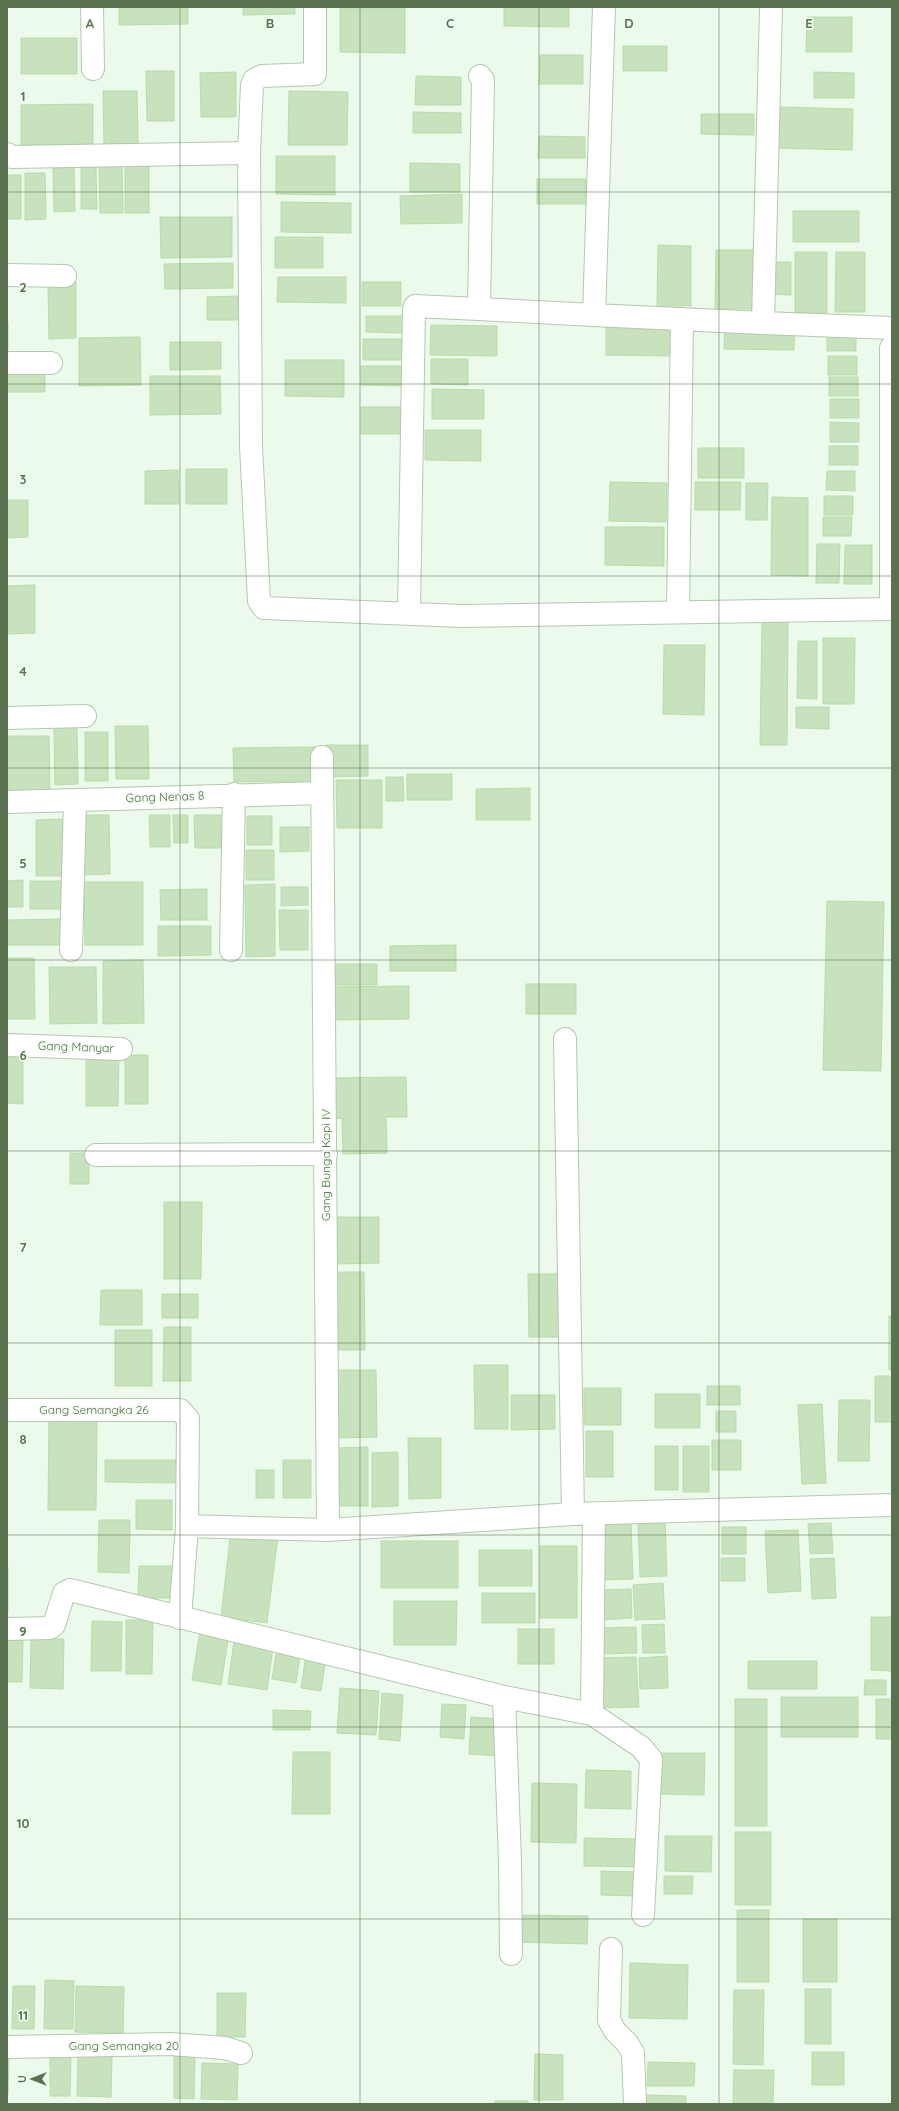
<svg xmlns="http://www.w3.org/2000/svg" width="899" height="2111" viewBox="0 0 899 2111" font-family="Quicksand,sans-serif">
<rect width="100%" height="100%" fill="#ebfaea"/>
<!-- building -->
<path fill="#c7e2bc" stroke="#b7dda8" d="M 119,7 L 188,7 L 188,24 L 119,25 Z
M 243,7 L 295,7 L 295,14 L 243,15 Z
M 504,7 L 569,7 L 569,27 L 504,26 Z
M 340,8 L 405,8 L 405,53 L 340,52 Z
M 807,17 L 852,17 L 852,52 L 806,52 Z
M 21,38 L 77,38 L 77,74 L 21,74 Z
M 623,46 L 667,46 L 667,71 L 623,71 Z
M 540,55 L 583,55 L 583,84 L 539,84 Z
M 146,71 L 174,71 L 174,121 L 147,121 Z
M 236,72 L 236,117 L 201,117 L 200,73 Z
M 814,72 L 854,73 L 854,98 L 814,98 Z
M 416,76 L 461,77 L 461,105 L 415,105 Z
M 103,91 L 137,91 L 138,145 L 104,145 Z
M 289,91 L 348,92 L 347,145 L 288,145 Z
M 93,104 L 93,144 L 21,145 L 21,105 Z
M 780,107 L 853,109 L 852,150 L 778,148 Z
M 413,112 L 461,113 L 461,133 L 413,133 Z
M 701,114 L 754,114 L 754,135 L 701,134 Z
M 539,136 L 585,137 L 585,158 L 538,158 Z
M 276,156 L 335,156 L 335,195 L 276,194 Z
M 410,163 L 460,164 L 460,192 L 410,192 Z
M 122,165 L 123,213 L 100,213 L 99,166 Z
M 125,166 L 149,166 L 149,213 L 125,213 Z
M 74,167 L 75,211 L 54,212 L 53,168 Z
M 81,167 L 96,167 L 97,209 L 81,209 Z
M 25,173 L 45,173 L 46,219 L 25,220 Z
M 7,175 L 21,175 L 21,219 L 7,219 Z
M 537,179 L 586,179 L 586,204 L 537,204 Z
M 462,194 L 462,223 L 401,224 L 400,196 Z
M 281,202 L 351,203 L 351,233 L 281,232 Z
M 793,211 L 859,211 L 859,242 L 793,242 Z
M 160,217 L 232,217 L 232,257 L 161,258 Z
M 275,237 L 323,237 L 323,268 L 275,268 Z
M 658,245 L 691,246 L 691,306 L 657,306 Z
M 716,250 L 763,250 L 762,309 L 715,309 Z
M 795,252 L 827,252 L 827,313 L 795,313 Z
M 836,252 L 865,252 L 865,312 L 835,312 Z
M 772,262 L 791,262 L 791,295 L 772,294 Z
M 233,263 L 233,288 L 165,289 L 164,264 Z
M 278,277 L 346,277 L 346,303 L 277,302 Z
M 48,282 L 76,282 L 76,338 L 49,339 Z
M 362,282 L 401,282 L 401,306 L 362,306 Z
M 238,296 L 239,320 L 207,320 L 207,297 Z
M 366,316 L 403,316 L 403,333 L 366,332 Z
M 606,321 L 673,321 L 672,356 L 606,355 Z
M 7,322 L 8,322 L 8,350 L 7,350 Z
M 725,323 L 795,324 L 794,350 L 724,349 Z
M 431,325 L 497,326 L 497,356 L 430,355 Z
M 827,332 L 856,332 L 856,351 L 827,351 Z
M 140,337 L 141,385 L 79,386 L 79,338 Z
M 363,339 L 405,339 L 405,360 L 363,360 Z
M 170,342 L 221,342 L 221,369 L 170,370 Z
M 828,356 L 857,356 L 857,375 L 828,375 Z
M 431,359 L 468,359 L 468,385 L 431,384 Z
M 285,360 L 344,360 L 344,397 L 285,396 Z
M 361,366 L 402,366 L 402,386 L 361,385 Z
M 7,368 L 45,368 L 45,392 L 7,392 Z
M 150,376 L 220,376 L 221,414 L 150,415 Z
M 829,377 L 858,377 L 858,396 L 829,396 Z
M 432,389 L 484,390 L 484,419 L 432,419 Z
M 830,399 L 859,399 L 859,418 L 830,418 Z
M 361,407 L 402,407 L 402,434 L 361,434 Z
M 830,422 L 859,423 L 859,442 L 830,442 Z
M 425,430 L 481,430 L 481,461 L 425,460 Z
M 829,446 L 858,446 L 858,465 L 829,465 Z
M 698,448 L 744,448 L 744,478 L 698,478 Z
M 186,469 L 227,469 L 227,504 L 186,504 Z
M 178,470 L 179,504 L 145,504 L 145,471 Z
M 827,471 L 855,471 L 855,491 L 826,490 Z
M 610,482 L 667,483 L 666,522 L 609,521 Z
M 695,482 L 741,482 L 740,510 L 695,510 Z
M 746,483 L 768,483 L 767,520 L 746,520 Z
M 824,496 L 853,496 L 853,515 L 824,515 Z
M 772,497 L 808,498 L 808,576 L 771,575 Z
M 7,500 L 28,500 L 28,537 L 7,538 Z
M 823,517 L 852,517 L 851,536 L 823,536 Z
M 605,527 L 664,527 L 664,566 L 605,565 Z
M 817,544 L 840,544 L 839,583 L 816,583 Z
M 845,545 L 872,545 L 872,584 L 844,584 Z
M 35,585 L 35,633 L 7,634 L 7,586 Z
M 762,622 L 788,622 L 787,745 L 760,745 Z
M 823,638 L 855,638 L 854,704 L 823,704 Z
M 798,641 L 817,641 L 817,699 L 797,698 Z
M 664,645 L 705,645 L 704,715 L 663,714 Z
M 796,707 L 829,707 L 829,729 L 796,728 Z
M 115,726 L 148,726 L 149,779 L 116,779 Z
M 54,728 L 77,728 L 78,784 L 55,785 Z
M 85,732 L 108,732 L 108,781 L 85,781 Z
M 7,736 L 49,736 L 50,792 L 8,792 Z
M 326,745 L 368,745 L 368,776 L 326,777 Z
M 316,747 L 316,781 L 234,782 L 233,748 Z
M 407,774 L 452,774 L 452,800 L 407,800 Z
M 386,777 L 403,777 L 404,801 L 386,801 Z
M 336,780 L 382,780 L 382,828 L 337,828 Z
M 530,788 L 530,820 L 476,820 L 476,789 Z
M 79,815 L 109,815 L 110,874 L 80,875 Z
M 149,815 L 170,815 L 170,847 L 150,847 Z
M 173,815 L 188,815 L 188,843 L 174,843 Z
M 194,815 L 221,815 L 221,848 L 195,848 Z
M 247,816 L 272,816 L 272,845 L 247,845 Z
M 66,819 L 67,876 L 36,876 L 36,820 Z
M 280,827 L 309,827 L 309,851 L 280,852 Z
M 246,850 L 274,850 L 274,880 L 246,880 Z
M 23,880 L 23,907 L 7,907 L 7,881 Z
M 30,881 L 66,881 L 66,909 L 30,909 Z
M 84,882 L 143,882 L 143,945 L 85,945 Z
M 275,884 L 275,956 L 246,957 L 245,885 Z
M 281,887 L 308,887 L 308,905 L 281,906 Z
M 207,889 L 207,920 L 161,920 L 160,890 Z
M 827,901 L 884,902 L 881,1071 L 823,1070 Z
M 279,910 L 308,910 L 308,950 L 280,950 Z
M 61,919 L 61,945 L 7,945 L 7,920 Z
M 158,926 L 211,926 L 211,955 L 158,956 Z
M 456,945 L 456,971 L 390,971 L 390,946 Z
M 7,958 L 34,958 L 35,1019 L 7,1019 Z
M 143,960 L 144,1023 L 103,1024 L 103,961 Z
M 328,964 L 377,964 L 377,985 L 328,985 Z
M 49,967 L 96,967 L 97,1023 L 50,1024 Z
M 526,984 L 576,984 L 576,1014 L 526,1014 Z
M 409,986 L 409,1019 L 327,1020 L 326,987 Z
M 7,1050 L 23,1050 L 23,1104 L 7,1103 Z
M 86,1055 L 119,1055 L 118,1106 L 86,1106 Z
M 125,1055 L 148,1055 L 148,1104 L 125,1104 Z
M 406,1077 L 407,1117 L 386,1117 L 387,1153 L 343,1154 L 342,1118 L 328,1119 L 327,1078 Z
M 70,1153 L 89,1153 L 89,1184 L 70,1184 Z
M 164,1202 L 202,1202 L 201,1279 L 164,1279 Z
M 334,1217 L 379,1217 L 379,1263 L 334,1264 Z
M 334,1272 L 364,1272 L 365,1350 L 334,1350 Z
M 528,1274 L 562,1274 L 562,1337 L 529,1337 Z
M 101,1290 L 142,1290 L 142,1325 L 100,1325 Z
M 162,1294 L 198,1294 L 198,1318 L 162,1318 Z
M 889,1316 L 892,1316 L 892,1370 L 889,1370 Z
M 164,1327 L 191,1327 L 191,1381 L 163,1381 Z
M 115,1330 L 152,1330 L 152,1386 L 115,1386 Z
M 474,1365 L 508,1365 L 508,1429 L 475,1429 Z
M 336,1370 L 376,1370 L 377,1437 L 336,1438 Z
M 875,1376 L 892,1376 L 892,1422 L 875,1422 Z
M 707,1386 L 740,1386 L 740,1405 L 707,1405 Z
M 584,1388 L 621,1388 L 621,1425 L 584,1425 Z
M 655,1394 L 700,1394 L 700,1428 L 655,1428 Z
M 511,1395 L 555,1395 L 555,1429 L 511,1430 Z
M 839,1400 L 870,1400 L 869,1461 L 838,1461 Z
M 822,1404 L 826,1483 L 802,1484 L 798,1405 Z
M 716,1411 L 736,1411 L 736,1432 L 716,1432 Z
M 49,1420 L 97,1420 L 96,1510 L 48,1510 Z
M 586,1431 L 613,1431 L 613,1477 L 586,1477 Z
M 408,1438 L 441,1438 L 441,1498 L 409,1499 Z
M 712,1440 L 741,1440 L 741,1470 L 712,1470 Z
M 655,1446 L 678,1446 L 678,1490 L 655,1490 Z
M 683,1446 L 709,1446 L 709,1492 L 683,1492 Z
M 368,1447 L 368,1506 L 338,1506 L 337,1448 Z
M 398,1452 L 398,1506 L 372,1507 L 372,1453 Z
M 105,1460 L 177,1460 L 177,1483 L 105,1482 Z
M 283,1460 L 311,1460 L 311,1498 L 283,1498 Z
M 256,1470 L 274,1470 L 274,1498 L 256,1498 Z
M 136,1500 L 172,1500 L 172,1530 L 136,1529 Z
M 99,1520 L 130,1520 L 129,1573 L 98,1572 Z
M 665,1520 L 667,1576 L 640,1577 L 638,1522 Z
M 631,1523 L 633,1579 L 602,1580 L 600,1524 Z
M 831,1523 L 833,1553 L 810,1554 L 808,1524 Z
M 722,1527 L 746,1527 L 746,1554 L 722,1554 Z
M 231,1530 L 278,1536 L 267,1623 L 221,1617 Z
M 798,1530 L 801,1591 L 768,1593 L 765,1531 Z
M 381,1541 L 458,1541 L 458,1588 L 381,1588 Z
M 540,1546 L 577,1546 L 577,1618 L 540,1618 Z
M 479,1550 L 532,1550 L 532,1586 L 479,1586 Z
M 721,1558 L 745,1558 L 745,1581 L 721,1581 Z
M 834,1558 L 836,1598 L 812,1599 L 810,1559 Z
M 139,1566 L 174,1566 L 174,1598 L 138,1598 Z
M 7,1567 L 8,1567 L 8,1611 L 7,1611 Z
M 663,1583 L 665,1619 L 635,1620 L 633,1585 Z
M 631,1589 L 632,1618 L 601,1620 L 600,1590 Z
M 482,1593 L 535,1593 L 535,1623 L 482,1623 Z
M 394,1601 L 457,1601 L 456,1645 L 394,1645 Z
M 871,1617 L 892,1617 L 892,1671 L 871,1670 Z
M 126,1620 L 153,1620 L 152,1674 L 126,1674 Z
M 92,1621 L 122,1622 L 121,1671 L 91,1671 Z
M 664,1624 L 665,1653 L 643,1653 L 642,1625 Z
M 636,1627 L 637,1653 L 601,1654 L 600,1628 Z
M 518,1629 L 554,1629 L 554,1664 L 518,1664 Z
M 200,1631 L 229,1635 L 221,1685 L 192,1680 Z
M 7,1638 L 23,1639 L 22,1682 L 7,1682 Z
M 31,1638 L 64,1639 L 63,1689 L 30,1688 Z
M 234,1641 L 273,1647 L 267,1690 L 228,1684 Z
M 276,1654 L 300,1657 L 296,1683 L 272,1679 Z
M 306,1654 L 326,1657 L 321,1691 L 301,1688 Z
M 667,1656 L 668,1688 L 640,1689 L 639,1658 Z
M 636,1657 L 639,1707 L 601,1708 L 599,1658 Z
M 748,1661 L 817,1661 L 817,1689 L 748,1689 Z
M 865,1680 L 886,1680 L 886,1695 L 864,1695 Z
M 340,1688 L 379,1691 L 376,1735 L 337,1733 Z
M 382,1693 L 403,1695 L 400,1741 L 379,1739 Z
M 781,1697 L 858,1697 L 858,1737 L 781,1737 Z
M 735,1699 L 767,1699 L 767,1826 L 735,1826 Z
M 876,1699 L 892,1699 L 892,1739 L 876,1739 Z
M 442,1704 L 466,1705 L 464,1739 L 440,1737 Z
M 273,1710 L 311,1711 L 310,1730 L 273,1730 Z
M 471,1717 L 501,1719 L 499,1756 L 469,1754 Z
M 293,1752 L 330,1752 L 330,1814 L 292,1814 Z
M 659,1753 L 705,1753 L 704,1795 L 658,1794 Z
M 586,1770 L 631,1771 L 631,1809 L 585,1808 Z
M 532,1783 L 577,1784 L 576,1843 L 531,1842 Z
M 735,1832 L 771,1832 L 771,1905 L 735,1905 Z
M 665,1836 L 712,1836 L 711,1872 L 665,1871 Z
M 584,1838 L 637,1839 L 637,1867 L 584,1866 Z
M 601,1871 L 635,1872 L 635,1896 L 601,1895 Z
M 664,1876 L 693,1876 L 692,1894 L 664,1894 Z
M 737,1910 L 769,1910 L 769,1982 L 737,1982 Z
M 516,1915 L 588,1916 L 587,1944 L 515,1942 Z
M 803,1919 L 837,1919 L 837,1982 L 803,1982 Z
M 630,1963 L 688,1965 L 687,2019 L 629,2018 Z
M 45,1980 L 74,1981 L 73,2029 L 44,2029 Z
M 13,1986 L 35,1986 L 34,2029 L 12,2029 Z
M 76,1986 L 124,1987 L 123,2033 L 75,2032 Z
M 805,1989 L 831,1989 L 831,2044 L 805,2044 Z
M 734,1990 L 764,1990 L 763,2065 L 733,2064 Z
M 217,1993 L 246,1993 L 245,2037 L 217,2037 Z
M 812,2052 L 844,2052 L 844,2085 L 812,2085 Z
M 535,2054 L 563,2055 L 563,2100 L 534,2100 Z
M 7,2055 L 9,2055 L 8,2095 L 7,2095 Z
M 78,2055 L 112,2055 L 111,2097 L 77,2096 Z
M 174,2056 L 195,2056 L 194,2099 L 174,2098 Z
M 50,2057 L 71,2057 L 70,2096 L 50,2096 Z
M 648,2062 L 695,2063 L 694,2086 L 647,2086 Z
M 202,2063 L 238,2064 L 237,2100 L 201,2099 Z
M 734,2070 L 774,2070 L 773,2104 L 733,2104 Z
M 644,2095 L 686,2096 L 686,2104 L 644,2104 Z
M 495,2101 L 528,2101 L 528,2104 L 495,2104 Z"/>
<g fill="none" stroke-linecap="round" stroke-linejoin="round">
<!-- street casing -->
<g stroke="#b5c8af" stroke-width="24">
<path id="street" d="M 92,7 L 93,69
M 604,7 L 594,315 L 763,323 L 771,7
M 249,153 L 252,85 L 254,80 L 262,76 L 315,74 L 315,7
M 7,154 L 12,157 L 249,153 L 251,446 L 259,601 L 264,608 L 462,616 L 892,609
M 7,275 L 65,276
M 479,309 L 594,315
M 763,323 L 892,328
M 891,348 L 891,609
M 7,363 L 51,363
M 409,612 L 414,309 L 415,306 L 479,309 L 483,80 L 480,76
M 678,612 L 682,319
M 7,718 L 85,716
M 322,757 L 328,1530
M 7,802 L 322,793
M 71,950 L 75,800
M 231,950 L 234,794
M 565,1039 L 573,1514
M 7,1045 L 121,1049
M 96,1155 L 326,1154
M 7,1410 L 180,1410 L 188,1419 L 187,1526 L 328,1530 L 573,1514 L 892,1505
M 180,1618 L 187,1526
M 7,1629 L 50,1628 L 54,1625 L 64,1593 L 70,1590 L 504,1697 L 592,1714 L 641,1747 L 651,1759 L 643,1915
M 504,1697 L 510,1861 L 511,1954
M 592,1714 L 594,1514
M 611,1949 L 609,2020 L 615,2031 L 627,2043 L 633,2053 L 635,2104
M 7,2047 L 170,2044 L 225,2048 L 241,2053"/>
</g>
<!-- street -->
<use href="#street" stroke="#fff" stroke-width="22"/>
</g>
<!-- grid -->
<path fill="none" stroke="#5b7251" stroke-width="1" stroke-opacity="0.55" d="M 180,7 L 180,2104M 360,7 L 360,2104M 539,7 L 539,2104M 719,7 L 719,2104M 7,192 L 892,192M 7,384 L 892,384M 7,576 L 892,576M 7,768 L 892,768M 7,960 L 892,960M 7,1151 L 892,1151M 7,1343 L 892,1343M 7,1535 L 892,1535M 7,1727 L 892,1727M 7,1919 L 892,1919"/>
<g text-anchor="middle" stroke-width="3" stroke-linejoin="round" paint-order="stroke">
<!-- street labels -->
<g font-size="12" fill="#5b7251" stroke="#f1fdf0">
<text transform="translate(165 797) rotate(-2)" y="4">Gang Nenas 8</text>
<text transform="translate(76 1047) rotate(2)" y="4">Gang Manyar</text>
<text transform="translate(326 1165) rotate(-90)" y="4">Gang Bunga Kopi IV</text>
<text x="94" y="1414">Gang Semangka 26</text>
<text x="124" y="2050">Gang Semangka 20</text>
</g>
</g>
<g font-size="13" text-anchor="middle" font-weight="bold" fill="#5b7251" stroke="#f1fdf0" stroke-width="3" stroke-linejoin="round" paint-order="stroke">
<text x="90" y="28">A</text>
<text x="270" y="28">B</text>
<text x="450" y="28">C</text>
<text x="629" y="28">D</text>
<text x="809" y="28">E</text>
<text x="23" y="101">1</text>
<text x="23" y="292">2</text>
<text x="23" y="484">3</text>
<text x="23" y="676">4</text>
<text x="23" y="868">5</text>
<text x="23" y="1060">6</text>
<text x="23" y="1252">7</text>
<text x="23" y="1444">8</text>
<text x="23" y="1636">9</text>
<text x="23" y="1828">10</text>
<text x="23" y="2020">11</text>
</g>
<!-- border -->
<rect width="899" height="2111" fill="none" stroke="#5b7251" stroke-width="16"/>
<!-- north arrow -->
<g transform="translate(32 2079) rotate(270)" stroke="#f1fdf0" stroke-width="3" paint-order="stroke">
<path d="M0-3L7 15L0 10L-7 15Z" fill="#5b7251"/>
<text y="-6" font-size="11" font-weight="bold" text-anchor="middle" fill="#5b7251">U</text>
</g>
</svg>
